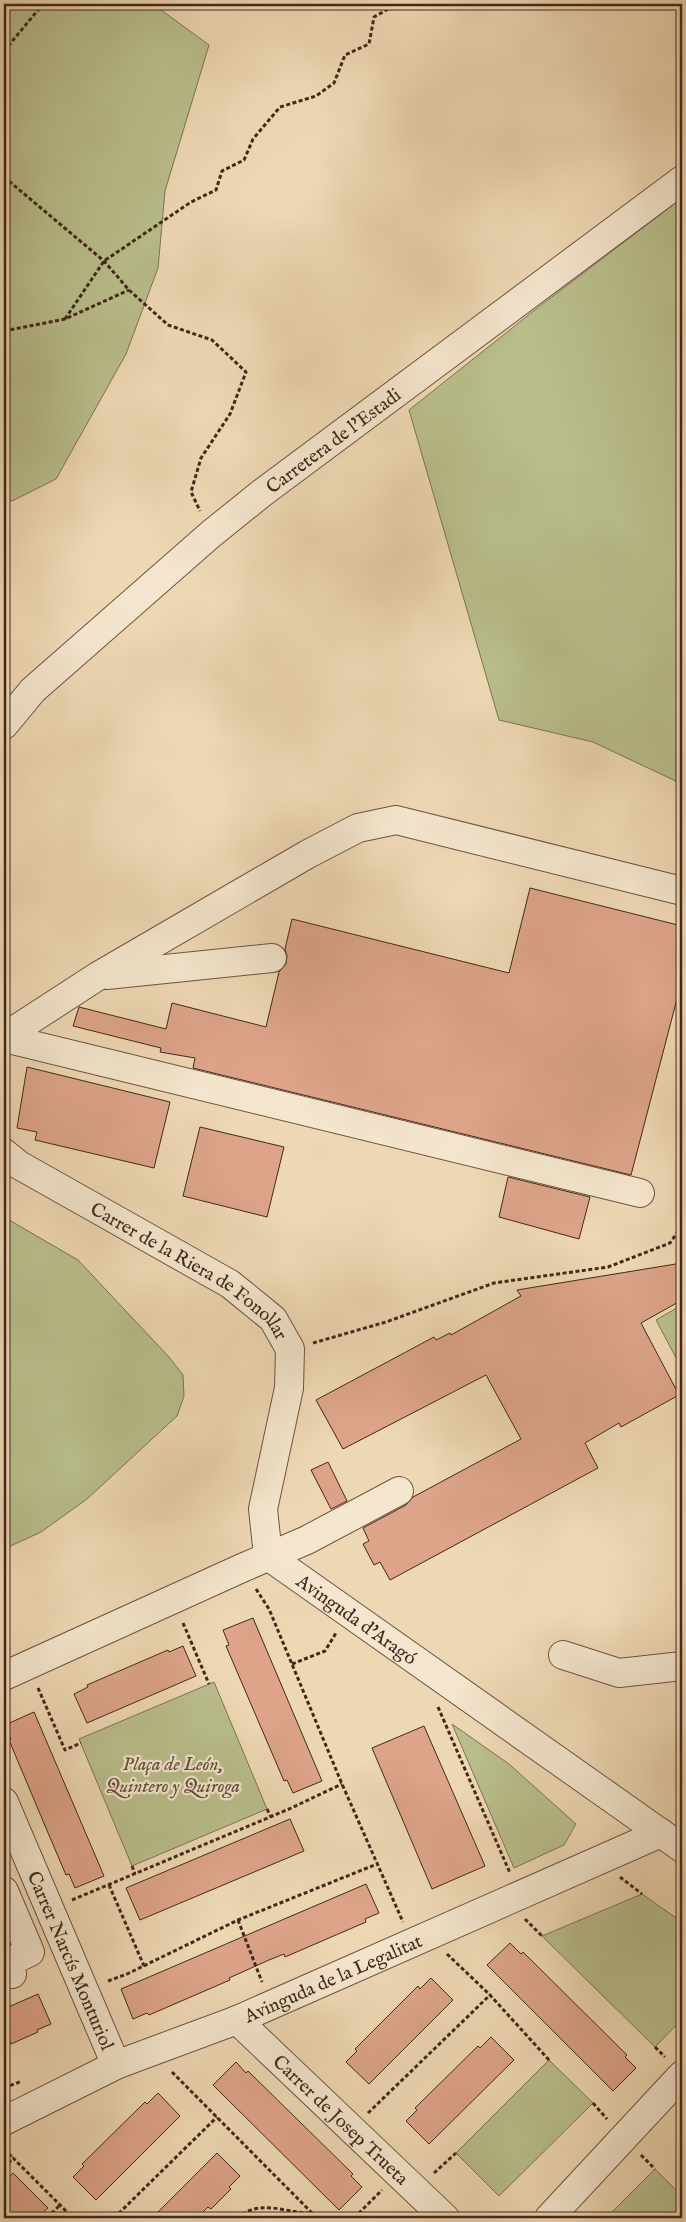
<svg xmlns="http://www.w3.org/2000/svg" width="686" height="2222" viewBox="0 0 686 2222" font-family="'IM FELL English',serif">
<rect width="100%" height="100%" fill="#eed8b4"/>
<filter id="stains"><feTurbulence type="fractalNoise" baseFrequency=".004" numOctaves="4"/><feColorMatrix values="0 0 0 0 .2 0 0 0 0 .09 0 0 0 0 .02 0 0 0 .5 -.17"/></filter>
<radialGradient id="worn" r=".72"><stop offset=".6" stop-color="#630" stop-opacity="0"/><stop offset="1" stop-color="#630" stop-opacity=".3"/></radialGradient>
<!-- green -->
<path fill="#b9be8c" stroke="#7e7254" d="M 4,4 L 153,4 L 209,45 L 165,191 L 158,268 L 126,354 L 56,479 L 12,501 L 4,500 Z
M 682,198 L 682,784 L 593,742 L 499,720 L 409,410 L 536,309 Z
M 4,1217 L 78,1260 L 169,1357 L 183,1375 L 184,1396 L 177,1416 L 87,1499 L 41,1532 L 4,1549 Z
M 682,1305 L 682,1369 L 656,1320 Z
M 214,1682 L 267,1809 L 132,1866 L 79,1739 Z
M 452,1724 L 509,1764 L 576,1824 L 564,1845 L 514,1868 Z
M 642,1894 L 682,1922 L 682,2019 L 655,2047 L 542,1936 Z
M 549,2060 L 593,2103 L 499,2196 L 456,2153 Z
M 655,2169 L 682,2196 L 682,2215 L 679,2218 L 606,2218 Z"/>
<!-- building -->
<path fill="#dda489" stroke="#43271b" d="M 530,888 L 682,926 L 682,996 L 678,995 L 631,1175 L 193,1068 L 195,1058 L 160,1052 L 161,1048 L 73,1026 L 79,1007 L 166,1029 L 172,1003 L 266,1027 L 279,972 L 286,964 L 287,956 L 285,949 L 292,919 L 509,973 Z
M 27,1067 L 170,1102 L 154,1168 L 35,1140 L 37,1132 L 17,1128 Z
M 200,1127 L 284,1147 L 267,1217 L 183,1196 Z
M 508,1177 L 590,1197 L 579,1239 L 499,1217 Z
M 682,1263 L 682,1300 L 641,1323 L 679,1395 L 621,1427 L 619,1423 L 585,1443 L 598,1468 L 390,1580 L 380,1562 L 374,1565 L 363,1544 L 369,1541 L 363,1528 L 406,1505 L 413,1497 L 521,1439 L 486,1375 L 343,1449 L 316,1400 L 434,1337 L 436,1340 L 450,1333 L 451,1335 L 521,1296 L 517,1290 Z
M 328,1462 L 347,1501 L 331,1509 L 311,1470 Z
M 253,1618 L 322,1781 L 293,1793 L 287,1780 L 284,1781 L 226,1646 L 229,1645 L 223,1630 Z
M 183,1646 L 196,1676 L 87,1723 L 74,1694 L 88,1687 L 87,1685 L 140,1662 L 168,1650 L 169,1652 Z
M 34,1712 L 104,1876 L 75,1888 L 69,1874 L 66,1875 L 43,1821 L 9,1740 L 11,1739 L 5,1725 Z
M 424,1726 L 485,1866 L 432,1889 L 372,1748 Z
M 290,1819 L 304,1851 L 140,1920 L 126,1888 Z
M 366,1884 L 379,1913 L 365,1919 L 366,1922 L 285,1957 L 284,1954 L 269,1960 L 229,1978 L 230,1980 L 149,2015 L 147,2013 L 133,2019 L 121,1989 Z
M 510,1943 L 521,1954 L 523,1952 L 627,2055 L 625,2057 L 636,2068 L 613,2091 L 487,1965 Z
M 431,1978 L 453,2000 L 369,2084 L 346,2062 L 357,2051 L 355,2049 L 418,1986 L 420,1989 Z
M 38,1994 L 51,2024 L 37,2030 L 38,2032 L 11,2044 L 10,2041 L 4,2044 L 4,2009 Z
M 491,2037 L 514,2060 L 429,2144 L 406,2121 L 417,2110 L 415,2108 L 478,2046 L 480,2048 Z
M 236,2062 L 246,2073 L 248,2071 L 353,2174 L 351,2176 L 362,2187 L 339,2210 L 213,2085 Z
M 158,2093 L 180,2116 L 96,2200 L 73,2177 L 84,2166 L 82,2164 L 145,2102 L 147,2104 Z
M 217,2153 L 240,2176 L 229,2187 L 231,2189 L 211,2209 L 208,2207 L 197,2218 L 152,2218 Z
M 13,2173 L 48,2208 L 37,2218 L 4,2218 L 4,2183 Z"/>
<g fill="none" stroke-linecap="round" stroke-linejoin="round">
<!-- minor casing -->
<g stroke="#6e5341" stroke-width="30">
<g id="minor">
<path id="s1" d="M 4,725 L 33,690 L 211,534 L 262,493 L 682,180"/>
<path d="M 107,975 L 272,958"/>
<path d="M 4,1037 L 98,976 L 308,854 L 358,828 L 396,820 L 682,891"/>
<path d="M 4,1038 L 640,1193"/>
<path id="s2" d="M 4,1153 L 19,1165 L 230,1284 L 273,1319 L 290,1349 L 289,1388 L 263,1509 L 268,1556"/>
<path id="s3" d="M 268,1556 L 682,1848"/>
<path d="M 563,1655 L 619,1673 L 682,1666"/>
<path d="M 4,1676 L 242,1568 L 307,1540 L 399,1491"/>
<path id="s4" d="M 4,1802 L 116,2065"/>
<path d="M 4,1891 L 30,1952 L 7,1963 L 12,1974"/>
<path id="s5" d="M 237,2020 L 445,2218"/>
<path id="s6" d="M 4,2121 L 116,2065 L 237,2020 L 661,1833"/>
<path d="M 549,2218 L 682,2075"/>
</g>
</g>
<!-- path -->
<path stroke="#43271b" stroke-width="3" stroke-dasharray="4 2.5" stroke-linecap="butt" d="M 4,51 L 43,4
M 4,177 L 104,261 L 129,290 L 168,325 L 212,340 L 246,372 L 230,414 L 201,458 L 191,492 L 200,511
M 65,319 L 104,261 L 191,202 L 216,190 L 222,171 L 244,160 L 253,139 L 280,107 L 316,96 L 334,83 L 345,55 L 369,44 L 374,17 L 397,4
M 4,331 L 65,319 L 129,290
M 313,1343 L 386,1322 L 494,1283 L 608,1267 L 670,1243 L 682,1226
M 256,1589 L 269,1609 L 342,1784 L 403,1922
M 183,1623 L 209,1684
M 292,1664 L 325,1651 L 336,1633
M 38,1688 L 65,1750 L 81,1743
M 438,1707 L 510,1873
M 267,1809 L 271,1817
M 132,1866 L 135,1874
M 620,1877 L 642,1894
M 109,1885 L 144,1966
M 72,1900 L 289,1809 L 342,1784
M 525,1919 L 542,1936
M 238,1920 L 262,1982
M 447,1954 L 490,1995
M 108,1981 L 127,1974 L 238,1920 L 377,1864
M 655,2047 L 665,2057
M 172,2072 L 317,2218
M 4,2088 L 22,2081
M 593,2103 L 607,2119
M 368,2113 L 490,1995 L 549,2060
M 4,2149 L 13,2158
M 641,2155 L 655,2169
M 4,2168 L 13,2158 L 73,2218
M 434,2173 L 456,2153
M 47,2218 L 60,2205
M 114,2218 L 217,2117
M 237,2218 C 242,2216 246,2211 251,2210 C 270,2203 293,2214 312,2213
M 354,2218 L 382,2190"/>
<!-- minor -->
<use href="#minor" stroke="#f4e6ce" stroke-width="28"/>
</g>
<g text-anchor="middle" stroke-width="4.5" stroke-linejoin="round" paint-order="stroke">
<!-- street labels -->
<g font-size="19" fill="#43271b" stroke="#f4e6ce">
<text dy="7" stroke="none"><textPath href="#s1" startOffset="436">Carretera de l'Estadi</textPath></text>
<text dy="7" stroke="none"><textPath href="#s2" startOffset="221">Carrer de la Riera de Fonollar</textPath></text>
<text dy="7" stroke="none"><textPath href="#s3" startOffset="109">Avinguda d'Aragó</textPath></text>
<text dy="7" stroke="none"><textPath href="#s4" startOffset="172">Carrer Narcís Monturiol</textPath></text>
<text dy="7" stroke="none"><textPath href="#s6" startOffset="359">Avinguda de la Legalitat</textPath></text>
<text dy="7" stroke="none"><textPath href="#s5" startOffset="144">Carrer de Josep Trueta</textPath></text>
</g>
<!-- park labels -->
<g font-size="19" font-style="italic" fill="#604d37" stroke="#f4e6ce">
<text x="173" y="1770">Plaça de León,<tspan x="173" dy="22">Quintero y Quiroga</tspan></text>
</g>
</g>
<!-- margin -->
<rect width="686" height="2222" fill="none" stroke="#eed8b4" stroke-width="20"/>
<rect x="5" y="5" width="676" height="2212" fill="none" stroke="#43271b" stroke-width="2.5"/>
<rect x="10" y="10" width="666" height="2202" fill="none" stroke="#43271b"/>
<rect width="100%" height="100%" filter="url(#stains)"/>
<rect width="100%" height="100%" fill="url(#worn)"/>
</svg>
